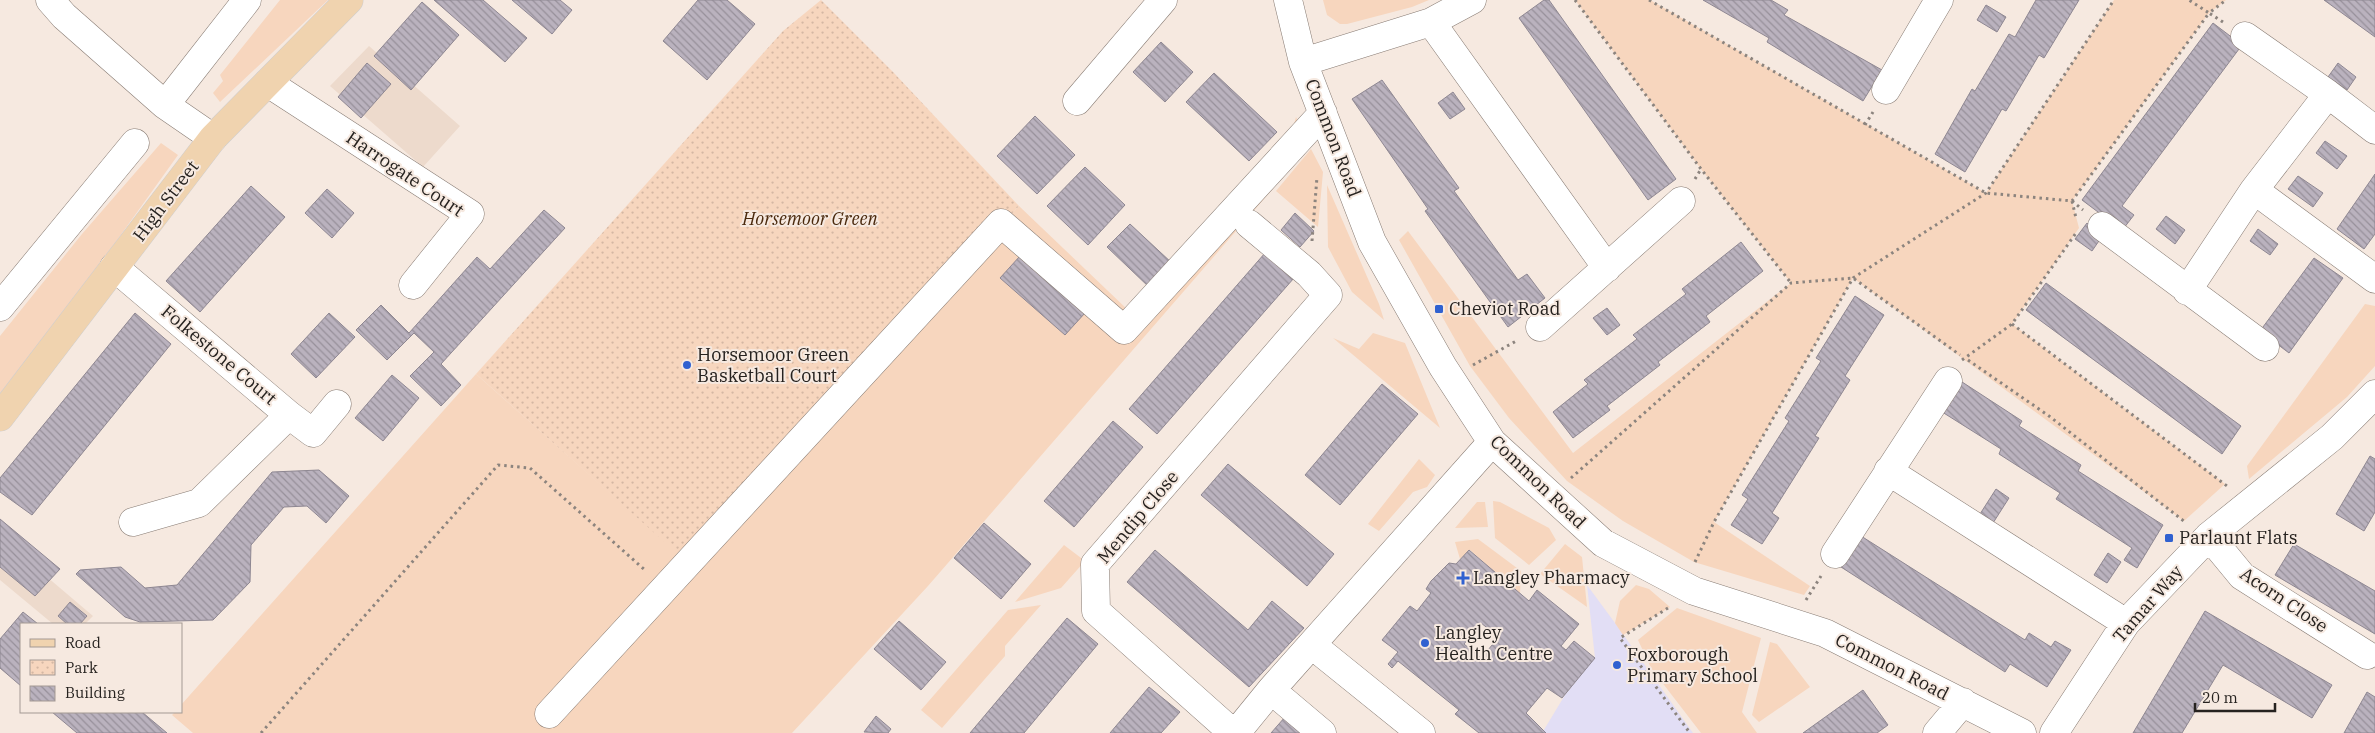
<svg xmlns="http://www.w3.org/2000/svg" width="2375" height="733" viewBox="0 0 2375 733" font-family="'IBM Plex Serif',serif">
<defs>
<pattern id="park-dots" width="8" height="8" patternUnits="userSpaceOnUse" patternTransform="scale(1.25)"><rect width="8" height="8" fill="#f7d6be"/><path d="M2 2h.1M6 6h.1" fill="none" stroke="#d4b7a3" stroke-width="1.8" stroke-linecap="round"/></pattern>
<pattern id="building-back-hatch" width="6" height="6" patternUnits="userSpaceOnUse" patternTransform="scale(1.25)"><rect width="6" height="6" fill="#bab2be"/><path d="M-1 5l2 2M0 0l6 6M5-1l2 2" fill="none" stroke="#97909a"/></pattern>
</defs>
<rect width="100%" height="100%" fill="#f6e9e0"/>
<!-- built -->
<path fill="#eddacc" d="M 369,46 L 460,126 L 423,167 L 330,86 Z
M 0,537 L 93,616 L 85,624 L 53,624 L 0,580 Z"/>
<!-- education -->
<path fill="#e2def5" d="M 1587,585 L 1615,623 L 1693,733 L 1542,733 L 1565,695 L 1595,658 Z"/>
<!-- green -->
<path fill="#f7d6be" d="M 280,0 L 328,0 L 220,102 L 213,93 L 223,81 L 220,75 Z
M 1323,0 L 1429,0 L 1412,7 L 1347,24 L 1340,24 L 1327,15 Z
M 1575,0 L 1650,0 L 1986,193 L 2114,0 L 2226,0 L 2209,13 L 2072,201 L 2079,228 L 2012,324 L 2225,484 L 2184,521 L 1853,278 L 1714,522 L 1810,586 L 1804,595 L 1694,562 L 1623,521 L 1567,481 L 1509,418 L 1470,366 L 1399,240 L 1408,231 L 1573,453 L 1791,283 L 1701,169 Z
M 1296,117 L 1309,147 L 928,586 L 792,733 L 193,733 L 172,715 L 175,712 L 181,712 L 181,705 L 476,374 L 688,562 L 1019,206 L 1129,311 L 1287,150 Z
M 161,143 L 178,155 L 95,271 L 0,394 L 0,336 L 82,234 Z
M 1311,149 L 1323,172 L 1318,227 L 1276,191 Z
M 1327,185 L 1379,304 L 1384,320 L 1352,292 L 1328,247 Z
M 2365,304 L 2375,306 L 2375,366 L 2347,397 L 2249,479 L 2247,466 Z
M 1373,333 L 1405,343 L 1440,428 L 1333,338 L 1359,349 Z
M 1419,459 L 1435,475 L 1427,487 L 1413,492 L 1379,531 L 1368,524 Z
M 1493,501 L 1500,502 L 1549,528 L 1556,540 L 1529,565 L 1495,538 Z
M 1477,502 L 1485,502 L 1488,527 L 1455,528 Z
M 1478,539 L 1521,571 L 1520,594 L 1470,550 L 1460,559 L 1455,542 Z
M 1565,544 L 1582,557 L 1587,607 L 1540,574 Z
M 1064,545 L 1085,561 L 1061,588 L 1015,602 Z
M 1636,585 L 1649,589 L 1670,607 L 1623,635 L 1615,623 L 1620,601 Z
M 1041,605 L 1005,646 L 1005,656 L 942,728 L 921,710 L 1008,610 Z
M 1677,608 L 1761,638 L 1742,712 L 1757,733 L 1701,733 L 1651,668 L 1638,640 Z
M 1770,642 L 1777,644 L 1810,687 L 1759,722 L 1752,715 Z"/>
<!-- park -->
<path fill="url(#park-dots)" d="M 821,0 L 894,73 L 1019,206 L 688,563 L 476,374 L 783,31 Z"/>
<!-- building -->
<path fill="url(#building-back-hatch)" stroke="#8e8792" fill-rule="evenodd" d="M 434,0 L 483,0 L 527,38 L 505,62 Z
M 512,0 L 560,0 L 572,10 L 552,34 Z
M 698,0 L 727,0 L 755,24 L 707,80 L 663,41 Z
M 1544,0 L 1549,0 L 1676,179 L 1648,200 L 1519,18 Z
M 1703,0 L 1771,0 L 1788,10 L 1784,15 L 1882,70 L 1863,101 L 1767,42 L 1769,38 Z
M 2036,0 L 2079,0 L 2044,58 L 2039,55 L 2006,111 L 2002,109 L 1965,172 L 1935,154 L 1972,89 L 1975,91 L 2009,34 L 2015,37 Z
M 2324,0 L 2375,0 L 2375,37 Z
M 422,2 L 459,35 L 411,90 L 374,56 Z
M 1986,5 L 2006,17 L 1997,32 L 1977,20 Z
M 2213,23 L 2242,45 L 2122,206 L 2134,215 L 2120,233 L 2110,221 L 2082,200 Z
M 1161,42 L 1193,72 L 1165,102 L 1133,72 Z
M 367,63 L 391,84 L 361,118 L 338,97 Z
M 2338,63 L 2356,77 L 2347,90 L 2328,77 Z
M 1214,73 L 1277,132 L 1249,161 L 1186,102 Z
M 1382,80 L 1459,188 L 1454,191 L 1518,280 L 1527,274 L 1545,298 L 1508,327 L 1425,211 L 1428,209 L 1352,99 Z
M 1453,92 L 1465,109 L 1450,119 L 1438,103 Z
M 1035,116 L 1075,155 L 1037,194 L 997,156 Z
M 2325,141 L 2347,156 L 2337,169 L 2316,153 Z
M 1085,167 L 1125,205 L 1088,245 L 1047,206 Z
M 2375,174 L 2375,234 L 2364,249 L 2337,229 Z
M 2298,176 L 2323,193 L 2313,207 L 2288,189 Z
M 251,186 L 285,217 L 200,312 L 166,281 Z
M 327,189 L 354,213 L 332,238 L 305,213 Z
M 544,210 L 565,228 L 441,364 L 461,385 L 441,406 L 410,376 L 434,352 L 414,333 L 387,360 L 356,330 L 381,305 L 409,333 L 477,257 L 490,269 Z
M 1295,213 L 1314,231 L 1300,247 L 1281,230 Z
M 2166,216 L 2185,230 L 2175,244 L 2156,229 Z
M 2087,223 L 2103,235 L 2092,251 L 2075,239 Z
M 1130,224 L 1173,264 L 1150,288 L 1107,247 Z
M 2258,229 L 2278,244 L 2270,255 L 2250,241 Z
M 1741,242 L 1763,271 L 1706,316 L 1710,322 L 1658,362 L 1660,365 L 1607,406 L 1610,410 L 1573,438 L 1553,412 L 1588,384 L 1584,380 L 1637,339 L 1633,335 L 1686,294 L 1682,289 Z
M 1265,253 L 1294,278 L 1157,434 L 1129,409 Z
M 1020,256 L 1085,313 L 1065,335 L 1000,278 Z
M 2314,258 L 2343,278 L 2289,353 L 2260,331 Z
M 2046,283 L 2241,426 L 2222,454 L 2026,310 Z
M 1855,296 L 1884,315 L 1845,376 L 1850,380 L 1815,436 L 1819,438 L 1772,513 L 1779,518 L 1762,544 L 1731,525 L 1748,499 L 1742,495 L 1789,421 L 1785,418 L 1821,361 L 1816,358 Z
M 1607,308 L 1620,325 L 1607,335 L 1593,318 Z
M 135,313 L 171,344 L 32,515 L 0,492 L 0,478 Z
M 329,313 L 355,337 L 316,378 L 291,354 Z
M 392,375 L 419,398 L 383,441 L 355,418 Z
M 1959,380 L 2022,421 L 2019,426 L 2081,465 L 2078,471 L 2163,525 L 2137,568 L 2124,560 L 2132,548 L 2056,499 L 2060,493 L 1999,454 L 2001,449 L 1939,410 Z
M 1382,384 L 1418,414 L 1340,505 L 1305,475 Z
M 1113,421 L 1143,447 L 1074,527 L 1044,501 Z
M 2370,456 L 2375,459 L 2375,512 L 2364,531 L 2336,514 Z
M 1228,464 L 1334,554 L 1307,586 L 1201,495 Z
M 319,470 L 349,496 L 326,523 L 307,506 L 284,507 L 251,545 L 250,582 L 213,620 L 140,622 L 125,617 L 76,574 L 80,570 L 121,567 L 145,588 L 177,585 L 272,472 Z
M 1996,489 L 2009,498 L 1993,523 L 1980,514 Z
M 0,519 L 60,569 L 35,596 L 0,567 Z
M 984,523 L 1031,564 L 1001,599 L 954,558 Z
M 1861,536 L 2025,640 L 2029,633 L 2051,647 L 2055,641 L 2071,650 L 2047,687 L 2010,664 L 2005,672 L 1841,567 Z
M 2294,544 L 2375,591 L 2375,634 L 2275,575 Z
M 1155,550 L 1248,630 L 1272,601 L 1304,628 L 1249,687 L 1127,582 Z
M 1469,550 L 1529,601 L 1537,590 L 1579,624 L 1561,646 L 1566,650 L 1574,641 L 1595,658 L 1562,698 L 1547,688 L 1526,713 L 1546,733 L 1479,733 L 1455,714 L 1459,710 L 1398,661 L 1392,668 L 1388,664 L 1398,652 L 1382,640 L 1410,606 L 1417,611 L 1431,593 L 1426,589 L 1431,581 L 1449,563 L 1456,564 ZM 1481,623 L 1499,637 L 1481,658 L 1464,644 Z
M 2108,553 L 2121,562 L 2107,583 L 2094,575 Z
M 70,602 L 87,616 L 80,624 L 67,624 L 58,616 Z
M 2205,611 L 2332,685 L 2312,718 L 2223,665 L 2182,733 L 2133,733 Z
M 23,612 L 38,624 L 21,624 L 21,686 L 0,668 L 0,639 Z
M 1067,618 L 1098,644 L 1024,733 L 970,733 Z
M 899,621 L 946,662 L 921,690 L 874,649 Z
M 1149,687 L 1180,712 L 1161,733 L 1110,733 Z
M 1863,690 L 1888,725 L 1877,733 L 1803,733 Z
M 2367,692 L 2375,697 L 2375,733 L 2344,733 Z
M 52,712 L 142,712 L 167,733 L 77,733 Z
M 876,716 L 891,729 L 888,733 L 864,732 Z
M 1285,717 L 1304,733 L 1271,733 Z"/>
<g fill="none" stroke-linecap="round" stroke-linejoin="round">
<!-- minor casing -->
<g stroke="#887c74" stroke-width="29">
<path id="minor" d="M 50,0 L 64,16 L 165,105 L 213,138
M 1288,0 L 1303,62 L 1372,242 L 1443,367 L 1492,442 L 1603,543 L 1694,591 L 1825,633 L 2022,733
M 1431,22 L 1607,268
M 2245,36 L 2328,94 L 2375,130
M 1303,62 L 1431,22 L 1472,0
M 268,83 L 470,214 L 413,285
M 1886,90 L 1939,0
M 1077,101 L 1163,0
M 165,105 L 247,0
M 2254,190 L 2375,279
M 2102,226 L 2265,347
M 114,267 L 289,415 L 199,503 L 133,522
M 2187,291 L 2254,190 L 2328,94
M 0,307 L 135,143
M 1540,327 L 1681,201
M 289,415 L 313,433 L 337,404
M 1888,471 L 2126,623
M 2209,536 L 2242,576 L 2367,655
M 1835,554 L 1948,381
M 1312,645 L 1421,733
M 1271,690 L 1322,733
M 549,714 L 1001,223 L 1124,330 L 1323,113
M 1233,733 L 1096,611 L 1095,564 L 1328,295 L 1309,274 L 1249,224
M 1236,733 L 1271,690 L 1492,442
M 1937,733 L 1963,702
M 2054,733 L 2126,623 L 2209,536 L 2332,437 L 2375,394"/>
</g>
<!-- major casing -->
<g stroke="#cfcece" stroke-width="29">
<path id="major" d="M 0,417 L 213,138 L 349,0"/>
</g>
<!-- path -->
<path stroke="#8c847e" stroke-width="3" stroke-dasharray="2.5 4" stroke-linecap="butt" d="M 1575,0 L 1701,169 L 1791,283
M 1649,0 L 1986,193 L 2072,201 L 2209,13 L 2189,0
M 2223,22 L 2209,13 L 2226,0
M 1865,125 L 1873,112
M 1695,179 L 1701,169
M 2072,201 L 2076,218
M 2072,201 L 2083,210
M 1312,241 L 1317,177
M 2012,324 L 2227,486
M 1962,360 L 2012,324 L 2076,233
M 1968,360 L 2049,416 L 2185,522
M 1473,365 L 1518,340
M 1571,478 L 1791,283 L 1853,278 L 1960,355
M 1695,562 L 1714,522 L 1853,278 L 1986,193 L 2114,0
M 1806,600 L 1821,576
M 1668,608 L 1620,638 L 1690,733
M 261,733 L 498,465 L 530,468 L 646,571"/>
<!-- minor -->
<use href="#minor" stroke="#fff" stroke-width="28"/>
<!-- major -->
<use href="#major" stroke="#f0d3af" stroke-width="28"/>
</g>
<!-- markers -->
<g fill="#3061d0" stroke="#f6e9e0" stroke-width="2">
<rect x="1434" y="304" width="10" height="10" rx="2.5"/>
<circle cx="687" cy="365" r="5"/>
<rect x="2164" y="533" width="10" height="10" rx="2.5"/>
<path d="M1460.5 570.5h5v5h5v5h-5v5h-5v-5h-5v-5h5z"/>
<circle cx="1425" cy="643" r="5"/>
<circle cx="1617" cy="665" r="5"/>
</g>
<g text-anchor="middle" stroke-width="4" stroke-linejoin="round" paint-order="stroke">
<!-- street labels -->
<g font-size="18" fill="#26221f" stroke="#f6e9e0">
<text transform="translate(1333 138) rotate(69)" y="6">Common Road</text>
<text transform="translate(405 174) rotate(34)" y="6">Harrogate Court</text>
<text transform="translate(166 201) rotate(-53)" y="6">High Street</text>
<text transform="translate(219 355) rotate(40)" y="6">Folkestone Court</text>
<text transform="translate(1538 482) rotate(44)" y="6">Common Road</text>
<text transform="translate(1138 517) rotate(-50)" y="6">Mendip Close</text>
<text transform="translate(2284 600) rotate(34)" y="6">Acorn Close</text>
<text transform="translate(2148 604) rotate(-49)" y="6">Tamar Way</text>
<text transform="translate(1892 667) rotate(27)" y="6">Common Road</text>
</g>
<!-- park labels -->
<g font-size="18" font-style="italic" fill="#4b2a0e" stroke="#f6e9e0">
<text x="810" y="225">Horsemoor Green</text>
</g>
<!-- poi labels -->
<g font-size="18" fill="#26221f" stroke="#f6e9e0" text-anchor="start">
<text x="1449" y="315">Cheviot Road</text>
<text x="697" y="361">Horsemoor Green<tspan x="697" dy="21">Basketball Court</tspan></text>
<text x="2179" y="544">Parlaunt Flats</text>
<text x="1473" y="584">Langley Pharmacy</text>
<text x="1435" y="639">Langley<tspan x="1435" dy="21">Health Centre</tspan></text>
<text x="1627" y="661">Foxborough<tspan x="1627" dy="21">Primary School</tspan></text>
</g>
</g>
<!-- legend -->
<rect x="20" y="623" width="162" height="90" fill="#f6e9e0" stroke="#a39993"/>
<rect x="30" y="639" width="25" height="8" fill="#f0d3af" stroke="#a39993"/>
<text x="65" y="648" font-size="15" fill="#26221f">Road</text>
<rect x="30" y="660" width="25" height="15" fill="url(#park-dots)" stroke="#a39993"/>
<text x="65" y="673" font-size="15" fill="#26221f">Park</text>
<rect x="30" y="686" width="25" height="15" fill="url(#building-back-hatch)" stroke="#a39993"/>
<text x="65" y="698" font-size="15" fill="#26221f">Building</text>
<!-- scale -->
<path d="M2195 703v8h80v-8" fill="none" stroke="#26221f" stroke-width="2.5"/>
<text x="2202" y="703" font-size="15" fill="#26221f" stroke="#f6e9e0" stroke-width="4" paint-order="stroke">20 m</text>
</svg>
